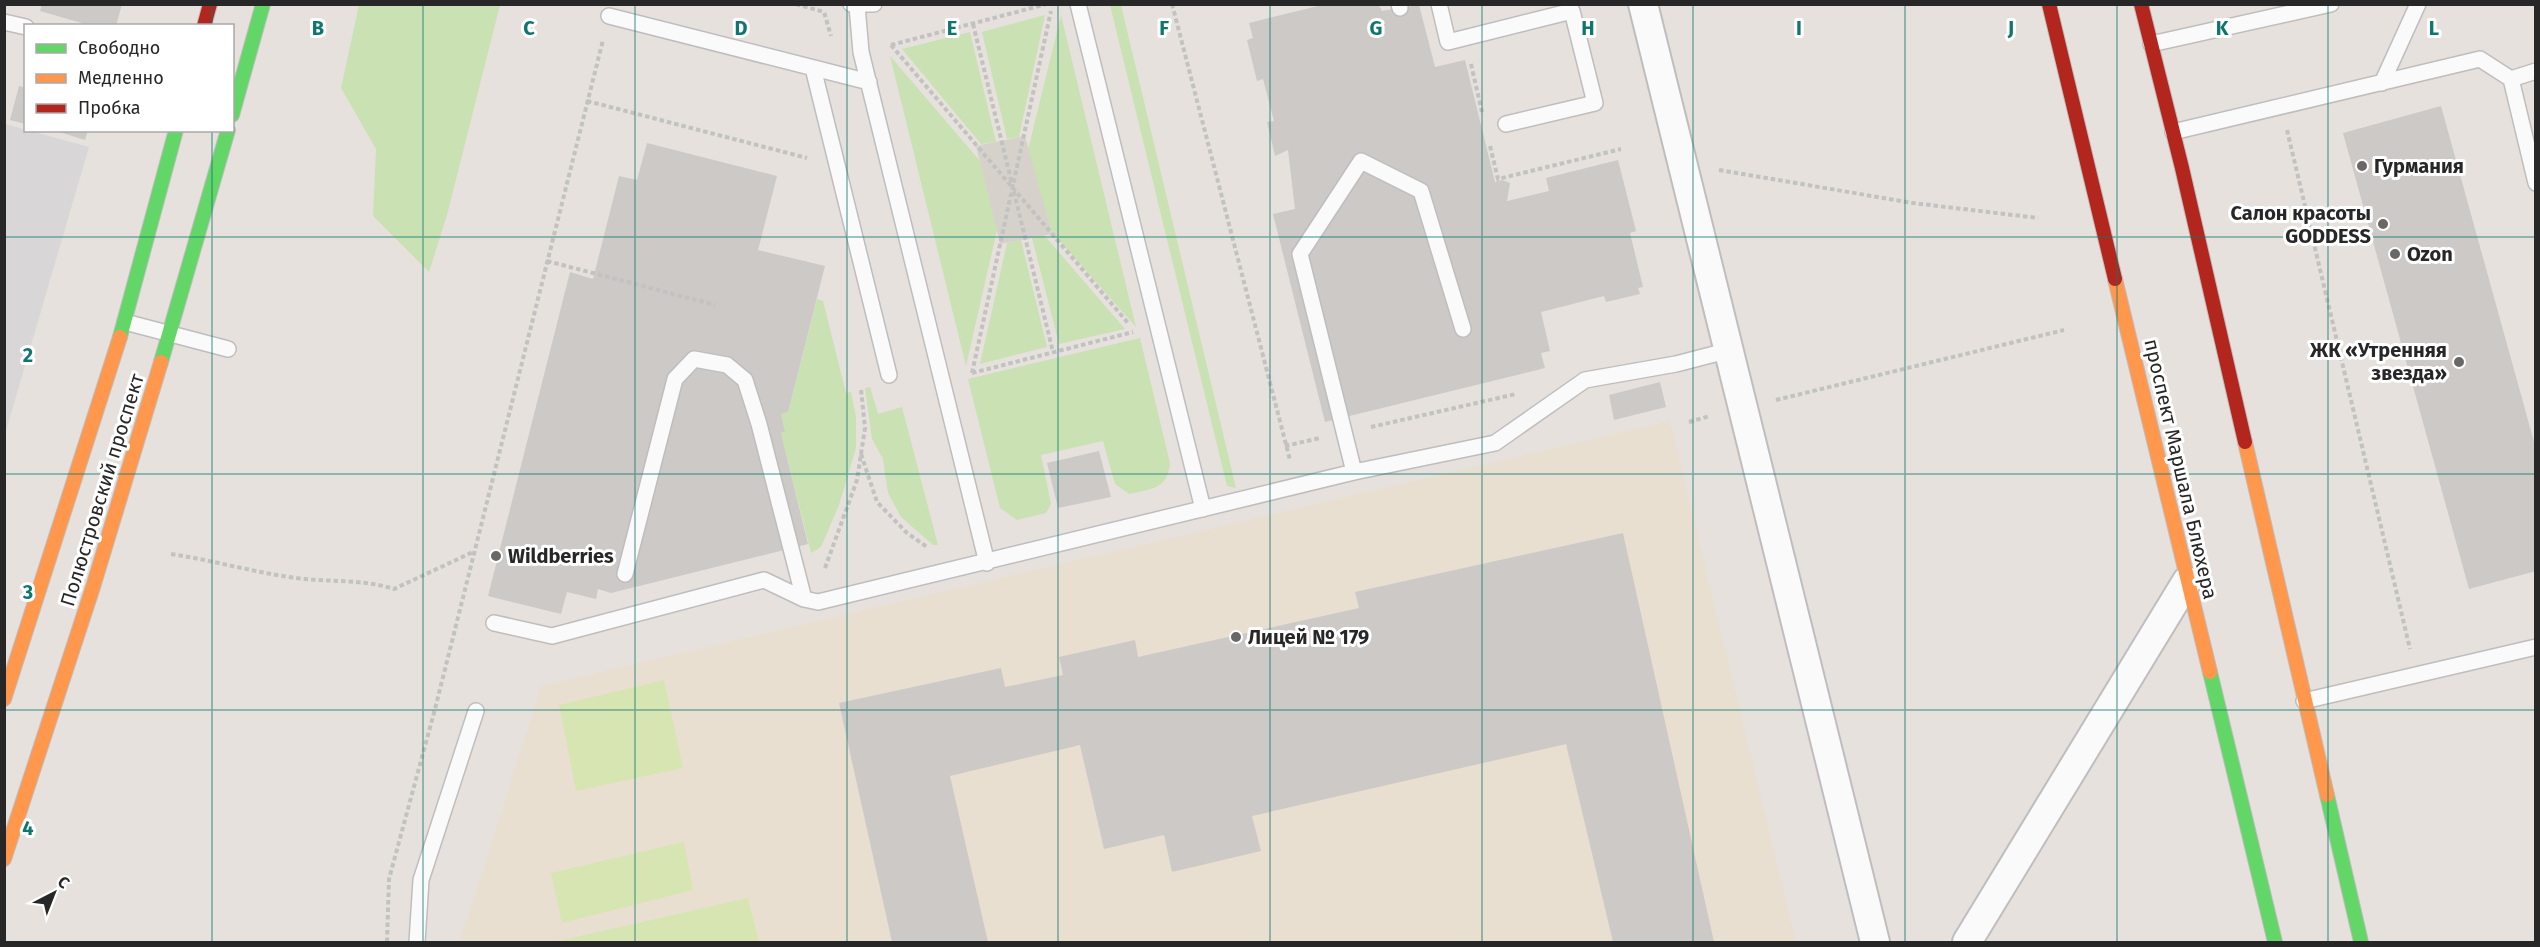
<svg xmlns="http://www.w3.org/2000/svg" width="2540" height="947" viewBox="0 0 2540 947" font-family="'Fira Sans',sans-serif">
<rect width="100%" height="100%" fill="#e6e1dc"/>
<!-- industrial -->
<path fill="#d9d6d8" d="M 5,124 L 89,147 L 5,434 L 4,124 Z"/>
<!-- education -->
<path fill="#e9dfd0" d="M 1670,421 L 1796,942 L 460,942 L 541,686 Z"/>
<!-- green -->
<path fill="#cae1b4" d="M 359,5 L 500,5 L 447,215 L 429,272 L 373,216 L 376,149 L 341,88 Z
M 1110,5 L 1121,5 L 1236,488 L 1227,486 Z
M 1045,15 L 1019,137 L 1007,139 L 982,32 Z
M 1061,15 L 1136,327 L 1050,230 L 1028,150 Z
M 970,32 L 996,142 L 981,144 L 902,49 Z
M 890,56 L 980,161 L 997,230 L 966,366 Z
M 1044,235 L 1125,329 L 1059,344 L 1032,238 Z
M 1021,240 L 1047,347 L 980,364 L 1007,243 Z
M 817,299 L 823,301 L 846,393 L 851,392 L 856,417 L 856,448 L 839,505 L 821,547 L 811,553 L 781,433 L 785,432 L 781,414 L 788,412 Z
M 1140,338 L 1170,463 C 1168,489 1151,489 1129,494 L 1115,484 L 1103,441 L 1041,455 L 1051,504 L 1046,513 L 1017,520 L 1000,508 L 968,379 Z
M 870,387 L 878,414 L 902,407 L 938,545 L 933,545 L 901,517 L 888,493 L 883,459 L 872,439 L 865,388 Z"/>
<!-- pitch -->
<path fill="#d7e5b2" d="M 664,680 L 683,768 L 576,791 L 559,705 Z
M 684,842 L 693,890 L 562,923 L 551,873 Z
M 748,898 L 759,942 L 554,942 Z"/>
<!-- plaza -->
<path fill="#d6d1cb" d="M 1025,136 L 1052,234 L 1000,244 L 976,146 Z"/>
<!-- building -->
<path fill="#ccc9c6" d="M 42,4 L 122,4 L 116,26 L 92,26 L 40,11 Z
M 1326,4 L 1378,4 L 1382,11 L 1419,5 L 1435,67 L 1465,60 L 1495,182 L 1502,180 L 1510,183 L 1507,201 L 1549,191 L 1546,178 L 1618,160 L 1636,231 L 1630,233 L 1643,287 L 1638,288 L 1640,294 L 1606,302 L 1604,296 L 1541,312 L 1550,351 L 1541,353 L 1545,368 L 1325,422 L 1273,214 L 1295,209 L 1288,150 L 1275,156 L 1267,122 L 1274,121 L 1263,79 L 1257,81 L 1247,40 L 1253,38 L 1249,23 Z
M 19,86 L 26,88 L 26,124 L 10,120 Z
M 2441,106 L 2536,449 L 2536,571 L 2469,589 L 2343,133 Z
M 53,130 L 88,130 L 85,140 Z
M 647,143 L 777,176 L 758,250 L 825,266 L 788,412 L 781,414 L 785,432 L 781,433 L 808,544 L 611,593 L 598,589 L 596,599 L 567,592 L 561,614 L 488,596 L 570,272 L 593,279 L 619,176 L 637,180 Z
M 1660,382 L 1666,407 L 1614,420 L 1609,395 Z
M 1099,451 L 1111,497 L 1058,508 L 1047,463 Z
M 1623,533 L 1714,942 L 1613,942 L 1566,744 L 1252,816 L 1261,851 L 1172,872 L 1164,835 L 1104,849 L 1080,745 L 950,776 L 988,942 L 892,942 L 839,703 L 1001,668 L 1005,687 L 1063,675 L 1059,657 L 1135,640 L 1138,657 L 1359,608 L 1355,592 Z"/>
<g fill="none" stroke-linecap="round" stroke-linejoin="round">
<!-- lane casing -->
<g stroke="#bfbdbe" stroke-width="18">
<path id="lane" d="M 851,4 L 874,4
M 1078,4 L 1203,509
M 1399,4 L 1400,8
M 1439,4 L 1448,42 L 1572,11 L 1595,103 L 1506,124
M 857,6 L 861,52 L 987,563
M 609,16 L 869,82
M 4,22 L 26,27
M 2151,44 L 2331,4
M 813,68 L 889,375
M 2511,79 L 2536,71
M 2382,83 L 2418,4
M 2173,132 L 2480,59 L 2511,79 L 2536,183
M 125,322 L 228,349
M 1354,472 L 1300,254 L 1361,161 L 1421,191 L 1463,329
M 625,574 L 675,379 L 694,359 L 727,365 L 745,380 L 759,424 L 804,599
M 494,623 L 552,636 L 764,580 L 804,599 L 818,602 L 1354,472 L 1495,443 L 1585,380 L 1676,364 L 1730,350
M 2304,701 L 2536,647
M 417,942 L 421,880 L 476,711"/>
</g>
<!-- street casing -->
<g stroke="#bfbdbe" stroke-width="32">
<path id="street" d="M 1643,4 L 1875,942
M 1967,942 L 2187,581"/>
</g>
<!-- fast casing -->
<g stroke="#bfbdbe" stroke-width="16">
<path id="fast" d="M 232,115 L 263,4
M 120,337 L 176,130
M 161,362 L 228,130
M 2210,672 L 2275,942
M 2327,795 L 2361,942"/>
</g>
<!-- slow casing -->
<g stroke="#bfbdbe" stroke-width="16">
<path id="slow" d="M 2115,279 L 2210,672
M 2245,442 L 2327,795
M 4,699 L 120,337
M 4,859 L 93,587 L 161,362"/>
</g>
<!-- jam casing -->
<g stroke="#bfbdbe" stroke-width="16">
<path id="jam" d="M 2049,4 L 2115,279
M 2141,4 L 2182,168 L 2245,442
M 204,26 L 210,4"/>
</g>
<!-- path -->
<path stroke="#c2c2c1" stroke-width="4" stroke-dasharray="4.5 3" stroke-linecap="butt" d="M 796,4 L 824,12 L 831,36
M 1172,4 L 1290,460
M 973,24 L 1053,352
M 891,45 L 1128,323
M 891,45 L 1047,4
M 1471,64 L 1482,112
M 587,101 L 807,158
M 2287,130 L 2410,649
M 1490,146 L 1498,179 L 1621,149
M 1719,170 L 1913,203 L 2038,218
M 547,261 L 715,305
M 972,373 L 1051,11
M 972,373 L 1133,332
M 1776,400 L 2064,330
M 1689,422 L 1710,416
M 1371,427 L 1516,394
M 1285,446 L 1320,438
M 861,454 L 877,502 L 907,533 L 927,547
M 171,554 C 211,560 249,571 289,577 C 324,583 360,578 394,589 L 473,552
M 825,568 L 857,480 L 865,428 L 861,389
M 387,942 L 389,879 L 435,709 L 603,40"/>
<!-- lane -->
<use href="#lane" stroke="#fbfafa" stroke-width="15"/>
<!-- street -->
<use href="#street" stroke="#fbfafa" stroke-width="28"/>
<!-- fast -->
<use href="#fast" stroke="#63d668" stroke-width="14"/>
<!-- slow -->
<use href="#slow" stroke="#ff974d" stroke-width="14"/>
<!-- jam -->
<use href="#jam" stroke="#b3261e" stroke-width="14"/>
</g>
<!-- grid -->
<path fill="none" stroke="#0f766e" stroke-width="1.5" stroke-opacity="0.55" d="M 212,4 L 212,26M 423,4 L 423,942M 635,4 L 635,942M 847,4 L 847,942M 1058,4 L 1058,942M 1270,4 L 1270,942M 1482,4 L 1482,942M 1693,4 L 1693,942M 1905,4 L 1905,942M 2117,4 L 2117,942M 2328,4 L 2328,942M 212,130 L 212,942M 4,237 L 2536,237M 4,474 L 2536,474M 4,710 L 2536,710"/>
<!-- markers -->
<g fill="#6a6866" stroke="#fff" stroke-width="2">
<circle cx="2362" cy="166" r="6"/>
<circle cx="2383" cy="224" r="6"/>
<circle cx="2395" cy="254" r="6"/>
<circle cx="2459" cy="362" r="6"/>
<circle cx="496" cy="556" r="6"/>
<circle cx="1236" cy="637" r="6"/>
</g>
<g text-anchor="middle" stroke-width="6" stroke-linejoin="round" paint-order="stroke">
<!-- poi labels -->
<g font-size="20" font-weight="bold" fill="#272727" stroke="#fff" text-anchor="start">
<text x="2374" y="173">Гурмания</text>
<text x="2371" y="220" text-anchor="end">Салон красоты<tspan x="2371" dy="23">GODDESS</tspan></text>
<text x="2407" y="261">Ozon</text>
<text x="2447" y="357" text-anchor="end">ЖК «Утренняя<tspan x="2447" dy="23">звезда»</tspan></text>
<text x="508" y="563">Wildberries</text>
<text x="1248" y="644">Лицей № 179</text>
</g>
<!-- street labels -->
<g font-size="20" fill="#272727" stroke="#fff">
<text transform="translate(2181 469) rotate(77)" y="7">проспект Маршала Блюхера</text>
<text transform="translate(102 490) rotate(-73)" y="7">Полюстровский проспект</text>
</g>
</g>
<g font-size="20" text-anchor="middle" font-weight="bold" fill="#0f766e" stroke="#fff" stroke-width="6" stroke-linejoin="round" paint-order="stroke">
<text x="318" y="35">B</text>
<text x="529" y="35">C</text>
<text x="741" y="35">D</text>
<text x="952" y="35">E</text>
<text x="1164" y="35">F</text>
<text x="1376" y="35">G</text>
<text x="1588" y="35">H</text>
<text x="1799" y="35">I</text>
<text x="2011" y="35">J</text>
<text x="2222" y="35">K</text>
<text x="2434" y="35">L</text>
<text x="28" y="362">2</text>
<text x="28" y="599">3</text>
<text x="28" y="835">4</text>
</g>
<!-- border -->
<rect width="2540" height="947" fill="none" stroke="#272727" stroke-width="12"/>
<!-- legend -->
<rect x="24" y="24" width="210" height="108" fill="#ffffff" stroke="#a9a9a9" stroke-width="1.5"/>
<rect x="36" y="44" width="30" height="9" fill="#63d668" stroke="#a9a9a9" stroke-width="1.5"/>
<text x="78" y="54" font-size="18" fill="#272727">Свободно</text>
<rect x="36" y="74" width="30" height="9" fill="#ff974d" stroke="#a9a9a9" stroke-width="1.5"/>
<text x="78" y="84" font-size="18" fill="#272727">Медленно</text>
<rect x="36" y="104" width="30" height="9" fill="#b3261e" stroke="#a9a9a9" stroke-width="1.5"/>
<text x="78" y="114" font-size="18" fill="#272727">Пробка</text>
<!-- north arrow -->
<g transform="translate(54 893) rotate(42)" stroke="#ffffff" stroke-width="4.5" paint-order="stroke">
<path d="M0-4.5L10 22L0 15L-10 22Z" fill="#272727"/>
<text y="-9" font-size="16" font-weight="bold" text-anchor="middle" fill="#272727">С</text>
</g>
</svg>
